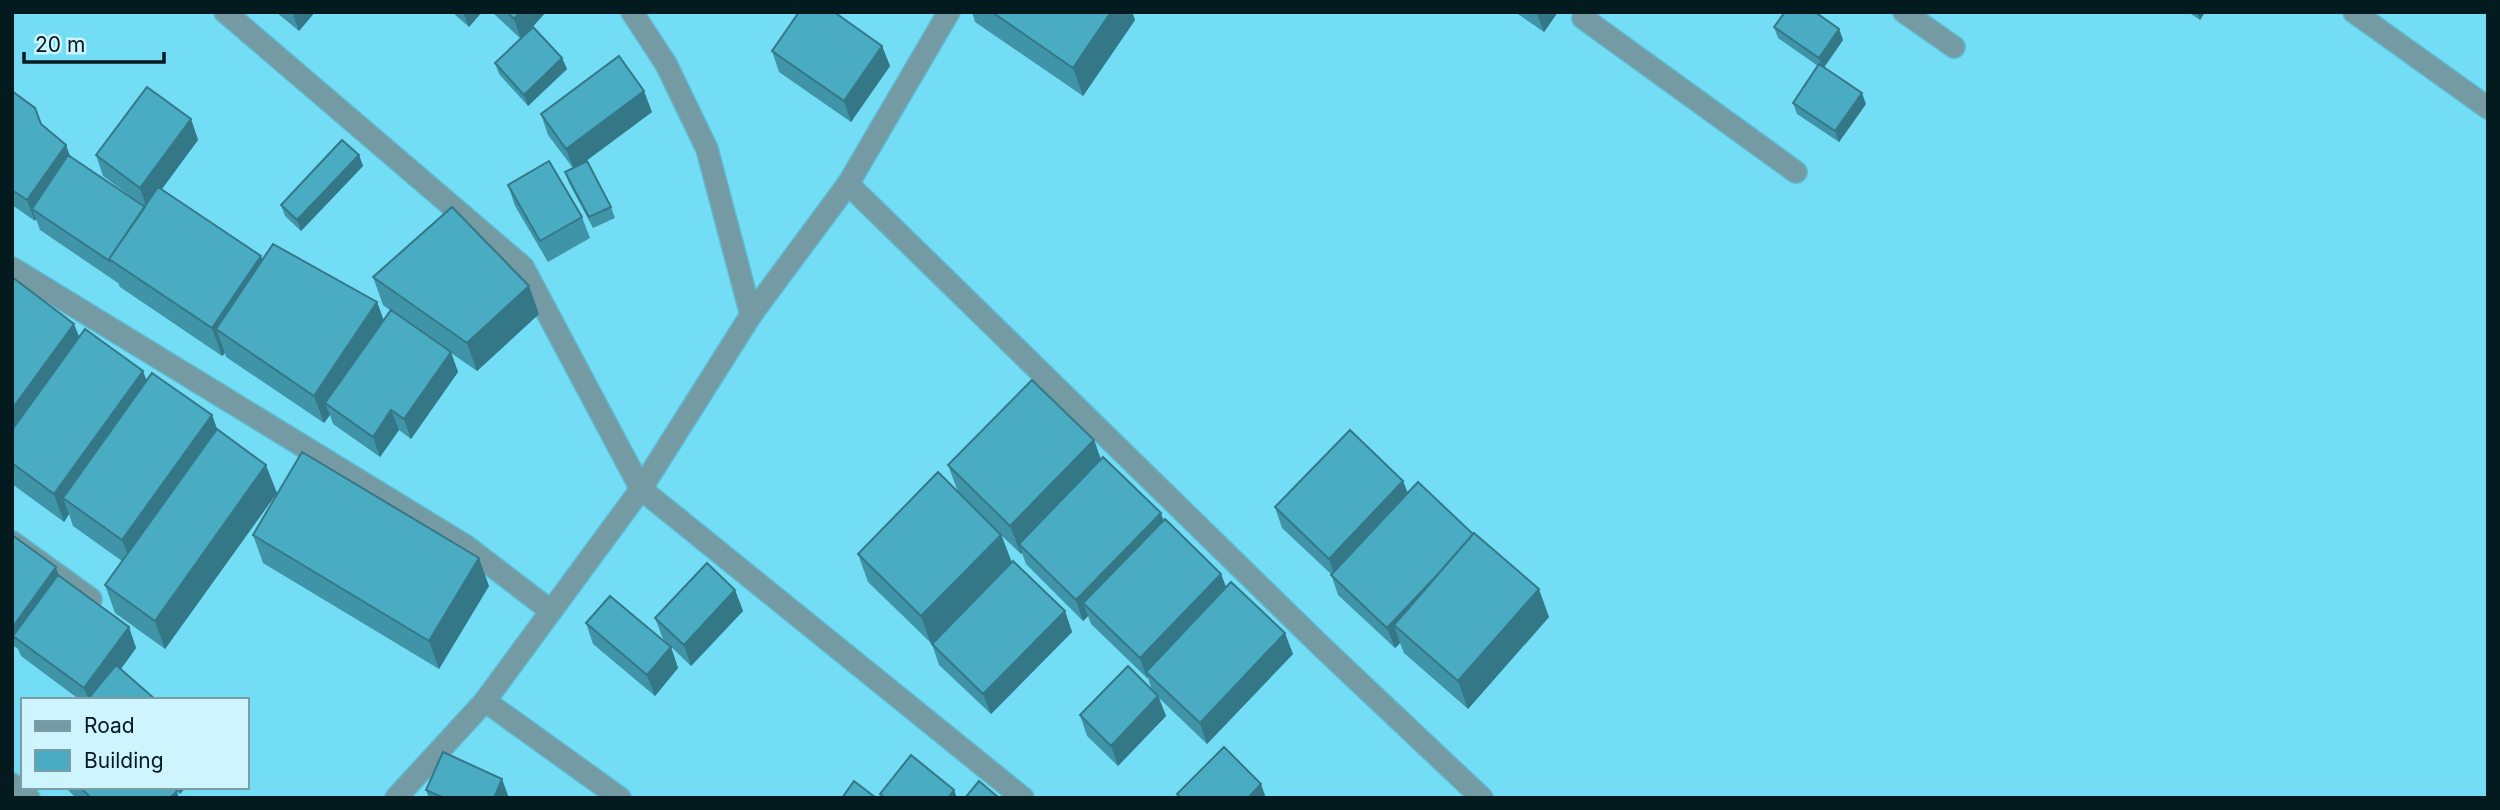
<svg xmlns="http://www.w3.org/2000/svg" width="2500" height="810" viewBox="0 0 2500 810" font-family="Inter,sans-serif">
<rect width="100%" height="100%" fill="#74ddf6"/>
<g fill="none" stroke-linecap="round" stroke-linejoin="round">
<!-- minor casing -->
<g stroke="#60bacf" stroke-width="24">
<path id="minor" d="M 225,12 L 523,267 L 641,489 L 1023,798
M 632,12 L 666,64 L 707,149 L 751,315
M 1587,12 L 1583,18 L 1796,172
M 1904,12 L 1954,47
M 2354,12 L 2488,108
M 848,184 L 1322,647 L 1482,798
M 12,268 L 466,546 L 551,611
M 12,542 L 91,599
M 485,701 L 620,798
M 12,784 L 29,798"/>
</g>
<!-- tertiary casing -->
<g stroke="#60bacf" stroke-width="24">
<path id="tertiary" d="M 396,798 L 485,701 L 641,489 L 751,315 L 848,184 L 949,12"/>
</g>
<!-- minor -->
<use href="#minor" stroke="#749aa3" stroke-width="21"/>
<!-- tertiary -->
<use href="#tertiary" stroke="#749aa3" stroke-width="21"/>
</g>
<!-- wall -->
<path fill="#4094a7" d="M 276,12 L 315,12 L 299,31 Z
M 452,12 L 482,12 L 469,27 Z
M 492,12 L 546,12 L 530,30 L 562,58 L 567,69 L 528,106 L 499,74 L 495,63 L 521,39 Z
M 972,12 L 1132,12 L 1135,20 L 1083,96 L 975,22 Z
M 1515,12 L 1558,12 L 1544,32 Z
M 2188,12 L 2205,12 L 2200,20 Z
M 1774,27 L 1839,29 L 1843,40 L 1824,67 L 1866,104 L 1839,142 L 1797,114 L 1793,103 L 1818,66 L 1778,38 Z
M 882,46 L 890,66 L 851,122 L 779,72 L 772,51 Z
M 12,91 L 41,124 L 66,145 L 70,156 L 144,206 L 103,176 L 96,155 L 191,119 L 198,140 L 162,189 L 262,260 L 377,302 L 384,321 L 391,311 L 383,305 L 373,277 L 539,314 L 477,371 L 451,353 L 458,372 L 411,439 L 399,430 L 380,457 L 333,424 L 330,415 L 324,423 L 226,357 L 225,353 L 222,356 L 120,287 L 118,283 L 40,230 L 36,219 L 35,221 L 12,205 Z
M 652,112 L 583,163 L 611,207 L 615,218 L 593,228 L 569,183 L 565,172 L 573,168 L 548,135 L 541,114 Z
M 359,155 L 363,166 L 301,231 L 285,216 L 281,205 Z
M 508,185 L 582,217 L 590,238 L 548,262 L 515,206 Z
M 12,277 L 79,337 L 147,380 L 212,415 L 217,429 L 277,493 L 165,649 L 115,613 L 105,585 L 122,561 L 73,526 L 69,514 L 64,522 L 12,484 Z
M 1094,440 L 1101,460 L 1161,513 L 1163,521 L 1221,574 L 1226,587 L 1293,654 L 1207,744 L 1159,698 L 1166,716 L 1118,766 L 1087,736 L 1080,715 L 1152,690 L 1148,678 L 1147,678 L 1091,624 L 1088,616 L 1083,621 L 1026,564 L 1022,553 L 1021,554 L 1002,536 L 1012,563 L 1065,611 L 1072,632 L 991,714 L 939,665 L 932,644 L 868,582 L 858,554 L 958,492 L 948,465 Z
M 1403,481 L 1408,493 L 1549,617 L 1468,709 L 1404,653 L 1400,643 L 1395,648 L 1338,595 L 1331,574 L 1282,528 L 1275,507 Z
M 12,535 L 59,576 L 129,627 L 136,648 L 121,669 L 156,700 L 80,700 L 21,656 L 18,649 L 12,645 Z
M 253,535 L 489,586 L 439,669 L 263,563 Z
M 735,590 L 743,611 L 691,666 L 663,639 L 655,618 Z
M 586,623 L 671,647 L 678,668 L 655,696 L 593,644 Z
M 65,787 L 186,787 L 180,794 L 173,788 L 179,798 L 76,798 Z
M 426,790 L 509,798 L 429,798 Z"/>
<!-- shaded-wall -->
<path fill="#347888" d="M 292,12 L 315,12 L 299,31 Z
M 463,12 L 482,12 L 469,27 Z
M 520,12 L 546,12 L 521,39 L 514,19 Z
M 1111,12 L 1132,12 L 1135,20 L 1083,96 L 1073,68 Z
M 1536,12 L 1558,12 L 1544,32 Z
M 2197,12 L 2205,12 L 2200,20 Z
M 1839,29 L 1843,40 L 1823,69 L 1819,58 Z
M 882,46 L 890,66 L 851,122 L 844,101 Z
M 562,58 L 567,69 L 528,106 L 524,95 Z
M 644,91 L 652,112 L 574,170 L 566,149 Z
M 1862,93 L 1866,104 L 1839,142 L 1835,131 Z
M 191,119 L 198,140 L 147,209 L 140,188 Z
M 66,145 L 73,166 L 32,209 L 36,219 L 35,221 L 27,200 Z
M 359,155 L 363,166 L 301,231 L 297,220 Z
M 261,256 L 271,284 L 216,329 L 225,353 L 222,356 L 212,328 Z
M 529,286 L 539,314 L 477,371 L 467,343 Z
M 377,302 L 387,330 L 325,403 L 330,415 L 324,423 L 314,396 Z
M 74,324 L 85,351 L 12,450 L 12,409 Z
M 451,352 L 458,372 L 411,439 L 404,419 Z
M 143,371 L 154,399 L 63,498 L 69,514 L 64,522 L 54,494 Z
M 391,410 L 399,430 L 380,457 L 373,437 Z
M 212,415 L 222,443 L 133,568 L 122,540 Z
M 1094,440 L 1104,468 L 1019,544 L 1022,553 L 1021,554 L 1010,526 Z
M 266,465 L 277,493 L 165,649 L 155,621 Z
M 1403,481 L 1411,502 L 1336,580 L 1329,559 Z
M 1161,513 L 1168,534 L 1083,603 L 1088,616 L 1083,621 L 1076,600 Z
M 1001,535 L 1012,563 L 931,644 L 921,616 Z
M 1474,536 L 1394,625 L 1400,643 L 1395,648 L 1387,628 Z
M 479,558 L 489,586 L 439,669 L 429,641 Z
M 56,567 L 63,588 L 14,637 L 12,628 Z
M 1221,574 L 1229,595 L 1146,672 L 1148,678 L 1147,678 L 1140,658 Z
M 1539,589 L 1549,617 L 1468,709 L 1458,681 Z
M 735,590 L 743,611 L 691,666 L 684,645 Z
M 1065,611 L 1072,632 L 991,714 L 983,694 Z
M 129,627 L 136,648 L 98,700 L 89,700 L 84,688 Z
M 1285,633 L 1293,654 L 1207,744 L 1200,723 Z
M 671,647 L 678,668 L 655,696 L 647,675 Z
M 1158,696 L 1166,716 L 1118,766 L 1111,746 Z
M 502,779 L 509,798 L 494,798 Z
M 1261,784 L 1266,798 L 1248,798 Z
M 178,787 L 186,787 L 180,794 Z
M 954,790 L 957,798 L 948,798 Z
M 177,791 L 179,798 L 170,798 Z"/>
<!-- building -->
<path fill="#4aacc2" stroke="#347888" stroke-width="2" d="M 507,12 L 520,12 L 514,19 Z
M 799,12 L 834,12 L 882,46 L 844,101 L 772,51 Z
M 992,12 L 1111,12 L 1073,68 Z
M 1785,12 L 1815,12 L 1839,29 L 1819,58 L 1774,27 Z
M 533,27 L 562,58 L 524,95 L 495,63 Z
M 619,56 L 644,91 L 566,149 L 541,114 Z
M 1819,64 L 1862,93 L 1835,131 L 1793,103 Z
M 147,87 L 191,119 L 140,188 L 96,155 Z
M 12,91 L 35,108 L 41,124 L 66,145 L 27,200 L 12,190 Z
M 342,140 L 359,155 L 297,220 L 281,205 Z
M 68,155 L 145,207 L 109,259 L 111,262 L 32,209 Z
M 549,161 L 582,217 L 540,241 L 508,185 Z
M 587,161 L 611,207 L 589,217 L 565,172 Z
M 158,187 L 261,256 L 212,328 L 109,259 Z
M 452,207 L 529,286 L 467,343 L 373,277 Z
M 273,244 L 377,302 L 314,396 L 216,329 Z
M 12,277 L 74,324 L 12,409 Z
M 391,310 L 451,352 L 404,419 L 391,410 L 373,437 L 325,403 Z
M 85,329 L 143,371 L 54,494 L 12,463 L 12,430 Z
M 152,373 L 212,415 L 122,540 L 63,498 Z
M 1032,380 L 1094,440 L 1010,526 L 948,465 Z
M 217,429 L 266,465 L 155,621 L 105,585 Z
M 1350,430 L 1403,481 L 1329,559 L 1275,507 Z
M 302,452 L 479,558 L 429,641 L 253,535 Z
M 1103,457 L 1161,513 L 1076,600 L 1019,544 Z
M 938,472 L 1001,535 L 921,616 L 858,554 Z
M 1418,482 L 1473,534 L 1438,574 L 1387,628 L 1331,575 Z
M 1165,519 L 1221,574 L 1140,658 L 1083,603 Z
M 1474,533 L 1539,589 L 1458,681 L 1394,625 Z
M 12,535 L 56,567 L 12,628 Z
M 1013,561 L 1065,611 L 983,694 L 932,644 Z
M 707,563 L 735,590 L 684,645 L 655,618 Z
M 58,575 L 129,627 L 84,688 L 13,636 Z
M 1231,582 L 1285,633 L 1200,723 L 1146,672 Z
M 610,596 L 671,647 L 647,675 L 586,623 Z
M 116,665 L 156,700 L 87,700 Z
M 1128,666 L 1158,696 L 1111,746 L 1080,715 Z
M 1224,747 L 1261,784 L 1248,798 L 1181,798 L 1177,794 Z
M 443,752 L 502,779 L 494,798 L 444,798 L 426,790 Z
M 911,755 L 954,790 L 948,798 L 885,798 L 880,794 Z
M 854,781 L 876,798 L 842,798 Z
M 979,781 L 999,798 L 965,798 Z
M 80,787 L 173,787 L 177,791 L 170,798 L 91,798 Z"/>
<!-- border -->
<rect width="2500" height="810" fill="none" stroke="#031a1f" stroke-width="28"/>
<!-- legend -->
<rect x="21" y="698" width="228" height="91" fill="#cef4fe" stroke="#7d9da5" stroke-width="2"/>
<rect x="35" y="721" width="35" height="10" fill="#749aa3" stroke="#7d9da5" stroke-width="2"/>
<text x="84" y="733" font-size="21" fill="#031a1f">Road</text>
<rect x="35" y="750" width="35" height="21" fill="#4aacc2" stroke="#7d9da5" stroke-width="2"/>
<text x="84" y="768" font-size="21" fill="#031a1f">Building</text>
<!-- scale -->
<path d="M24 52v10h140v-10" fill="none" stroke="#031a1f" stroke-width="3.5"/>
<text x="35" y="52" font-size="21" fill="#031a1f" stroke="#cef4fe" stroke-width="5" paint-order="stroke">20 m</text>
</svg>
